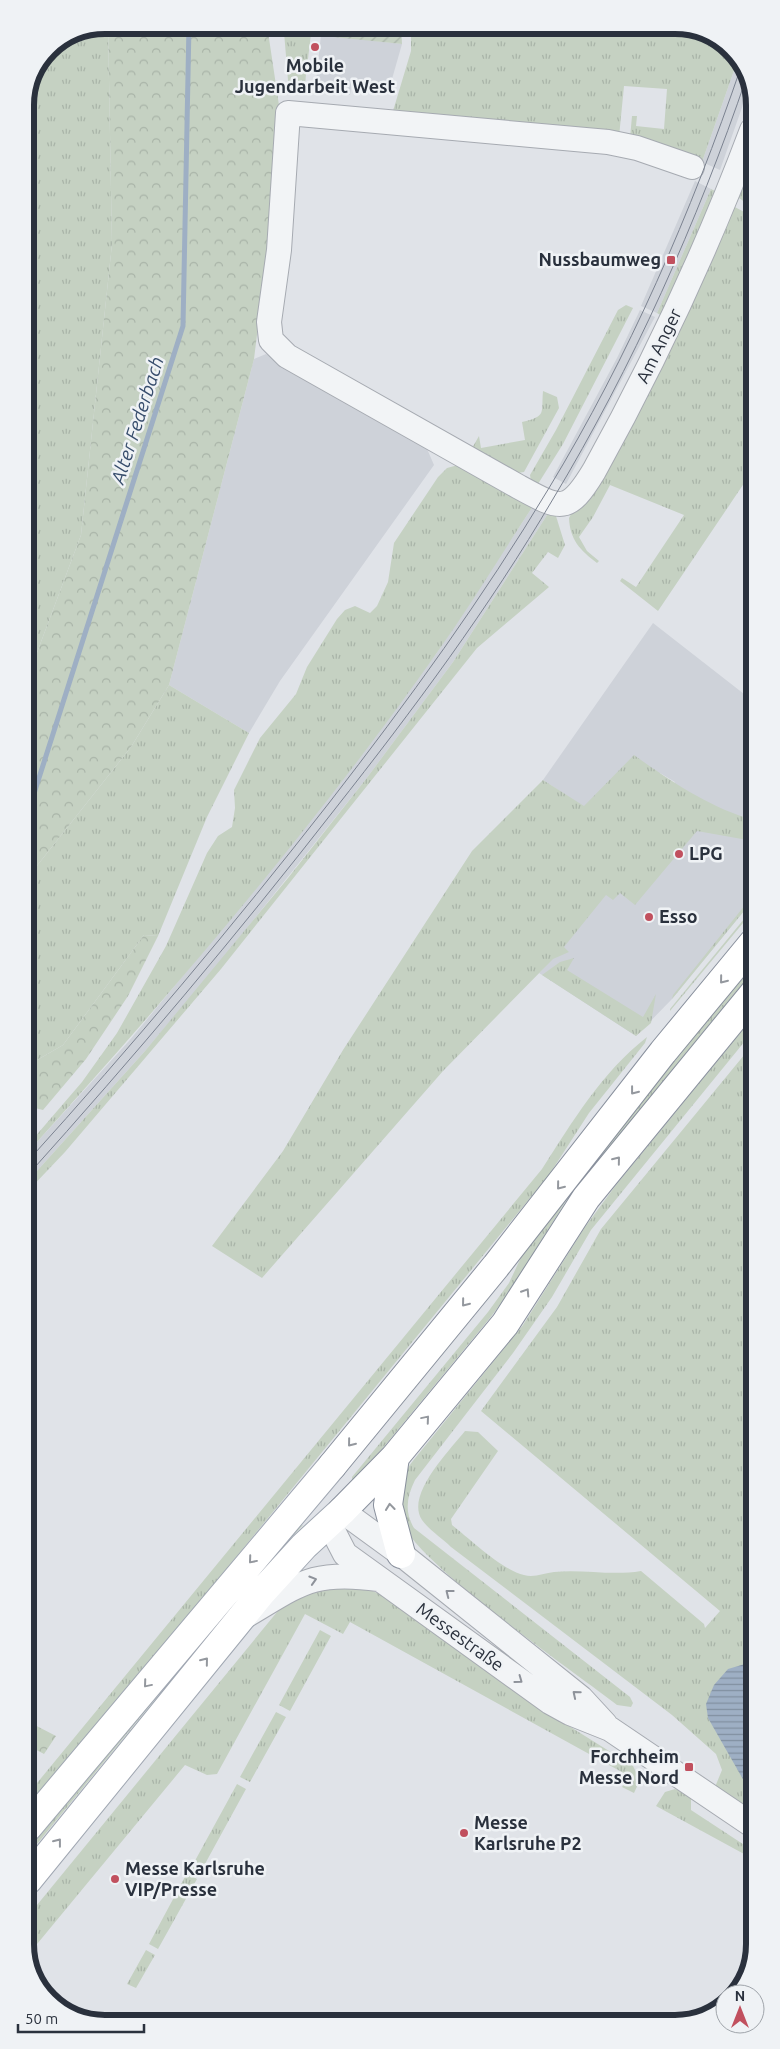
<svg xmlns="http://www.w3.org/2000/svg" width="780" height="2049" viewBox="0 0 780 2049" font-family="Ubuntu,sans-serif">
<defs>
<pattern id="grass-tufts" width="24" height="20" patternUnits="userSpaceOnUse" patternTransform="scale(1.25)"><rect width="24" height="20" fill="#c5d1c2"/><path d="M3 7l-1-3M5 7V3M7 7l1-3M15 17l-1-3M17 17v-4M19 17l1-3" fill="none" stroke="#a9b4a8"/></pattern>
<pattern id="forest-crowns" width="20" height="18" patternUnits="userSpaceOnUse" patternTransform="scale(1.25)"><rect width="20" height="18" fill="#c5d1c2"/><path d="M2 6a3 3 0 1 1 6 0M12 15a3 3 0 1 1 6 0" fill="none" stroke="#a9b4a8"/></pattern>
<pattern id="garden-furrows" width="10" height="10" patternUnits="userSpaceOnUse" patternTransform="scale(1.25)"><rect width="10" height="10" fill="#c5d1c2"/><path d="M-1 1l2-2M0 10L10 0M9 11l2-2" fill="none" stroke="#a9b4a8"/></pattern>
<pattern id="water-rules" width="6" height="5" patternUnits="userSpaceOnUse" patternTransform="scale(1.25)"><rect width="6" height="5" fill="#9eafc4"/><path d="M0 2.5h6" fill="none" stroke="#818fa0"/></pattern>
</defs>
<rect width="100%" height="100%" fill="#e0e3e8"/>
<!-- built -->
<path fill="#ced2d9" d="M 321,35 L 402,44 L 390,86 L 352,82 L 350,95 L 315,91 Z
M 737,62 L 751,82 L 720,170 L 702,162 Z
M 695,181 L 711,189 L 657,313 L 641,306 Z
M 640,310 L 655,317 L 566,484 L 553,477 L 617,358 Z
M 266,354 L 424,442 L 434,465 L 280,681 L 249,733 L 169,685 L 254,359 Z
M 533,506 L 549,512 L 453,662 L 366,779 L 216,967 L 145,1051 L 27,1182 L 27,1153 L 129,1041 L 273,867 L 436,654 Z
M 653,623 L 753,701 L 753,900 L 672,999 L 636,1036 L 539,973 L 553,958 L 675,782 L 660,773 L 584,807 L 543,780 Z"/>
<!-- grass -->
<path fill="url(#grass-tufts)" d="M 105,25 L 108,25 L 112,244 L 81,535 L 26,682 L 25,100 L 49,48 Z
M 411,25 L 681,25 L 724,42 L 737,62 L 702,162 L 630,138 L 632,116 L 637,116 L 636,126 L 664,129 L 667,89 L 624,86 L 619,137 L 393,111 L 411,51 Z
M 284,32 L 311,34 L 305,83 L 315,84 L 314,94 L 289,92 Z
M 752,152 L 753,470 L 658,611 L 620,581 L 622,578 L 636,587 L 684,515 L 610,485 L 593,517 L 579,537 L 587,551 L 599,561 L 597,563 C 580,550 570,540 569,518 L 731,205 L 748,214 L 749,205 L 739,198 L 738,191 Z
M 711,189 L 717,192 L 662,316 L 657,313 Z
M 626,305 L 633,308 L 563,444 L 538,484 L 531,481 L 530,475 L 556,430 L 618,310 Z
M 543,391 L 557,397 L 559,408 L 524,472 L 517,473 L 471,450 L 479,436 L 481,448 L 525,440 L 522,422 C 547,416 541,414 543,391 Z
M 458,465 L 533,506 C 501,555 470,606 436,654 C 312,830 171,994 27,1153 L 27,1146 L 82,1082 L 117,1033 L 166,946 L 207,853 L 218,836 L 232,827 L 235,808 L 234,790 L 260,738 L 296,694 L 307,667 L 337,619 L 345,610 L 355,606 L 370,613 L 377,606 L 388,582 L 394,543 L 438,477 L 447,468 Z
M 549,512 L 555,513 L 565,545 L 558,558 L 548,552 L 532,573 L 549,587 L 477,648 L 221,969 L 65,1152 L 27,1192 L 27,1182 L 145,1051 L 288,878 L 366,779 L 453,662 Z
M 169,685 L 249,733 L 207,817 L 158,936 L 144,935 L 63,1045 L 27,1066 L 26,1025 L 32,1001 L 26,1000 L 26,889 L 36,867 L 131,747 Z
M 634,755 C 670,781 711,808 753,820 L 753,841 L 697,831 L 635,905 L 620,893 L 613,900 L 606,895 L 564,947 L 569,952 L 553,959 L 443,1071 L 262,1278 L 212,1246 L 283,1151 L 343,1050 L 472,851 L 543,780 L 584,806 Z
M 753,895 L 753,900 L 672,999 L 673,995 Z
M 753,908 L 753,911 L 670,1011 L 670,1009 Z
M 574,958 L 567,970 L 643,1017 L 656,994 L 651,1023 L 636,1036 L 542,975 L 560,962 Z
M 754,958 L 754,970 L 566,1201 L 507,1295 L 490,1318 L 382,1449 L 352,1480 L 352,1477 L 488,1312 L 509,1283 L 532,1234 Z
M 754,1016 L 754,1030 L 591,1230 L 552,1297 L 513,1353 L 415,1480 C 407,1496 404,1512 414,1528 L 630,1697 L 633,1703 L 631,1707 L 617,1705 C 577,1674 412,1560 401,1520 C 400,1514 399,1488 401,1482 C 402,1475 408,1468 412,1462 L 523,1325 L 585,1227 L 616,1185 Z
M 647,1037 L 645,1043 L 589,1113 L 549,1175 L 28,1811 L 28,1794 L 542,1169 C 573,1121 601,1073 647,1037 Z
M 754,1043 L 755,1815 L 715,1787 L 722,1770 L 716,1754 L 672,1715 L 451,1547 C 442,1538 429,1530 422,1520 C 405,1495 450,1450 465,1431 L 478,1432 L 498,1451 L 451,1519 L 452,1525 C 470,1539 502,1570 524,1575 C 534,1578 544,1573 554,1572 C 583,1569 612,1576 641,1571 L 704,1624 L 705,1628 L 720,1611 L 481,1411 L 557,1307 L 601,1229 Z
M 303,1525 L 255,1577 L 28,1855 L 28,1843 L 290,1529 Z
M 317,1588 L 366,1588 L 388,1598 L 545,1711 L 633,1766 L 640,1780 L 634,1793 L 622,1787 L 629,1776 L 350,1622 L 343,1634 L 305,1614 L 217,1774 L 207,1775 L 185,1765 L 28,1955 L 28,1916 L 277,1612 L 283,1606 Z
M 320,1630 L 331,1636 L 290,1711 L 279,1705 Z
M 276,1712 L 286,1717 L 250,1782 L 240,1777 Z
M 237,1784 L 246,1789 L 200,1873 L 191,1868 Z
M 675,1789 L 691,1795 L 691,1810 L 755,1852 L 755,1860 L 656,1806 L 665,1792 Z
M 187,1873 L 197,1879 L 158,1949 L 149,1944 Z
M 146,1950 L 155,1955 L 136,1988 L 127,1984 Z"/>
<!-- forest -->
<path fill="url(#forest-crowns)" d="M 108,25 L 267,25 L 280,112 L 269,238 L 254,359 L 169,685 L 131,747 L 36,867 L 26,889 L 26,682 L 81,535 L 112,244 Z
M 144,935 L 158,936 L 128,996 L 86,1059 L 43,1110 L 27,1106 L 27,1066 L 63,1045 Z
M 27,1721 L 56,1736 L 44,1754 L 27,1745 Z"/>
<!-- garden -->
<path fill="url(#garden-furrows)" d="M 283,25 L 401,25 L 402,44 L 284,32 Z"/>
<!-- pitch -->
<path fill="#c5d1c2" d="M 500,25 L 539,25 L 534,38 Z"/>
<!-- water -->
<path fill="url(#water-rules)" d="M 755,1661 L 755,1789 L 744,1781 L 708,1718 L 706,1704 L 714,1685 L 728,1669 Z"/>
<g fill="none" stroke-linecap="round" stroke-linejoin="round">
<!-- stream -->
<path stroke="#9eafc4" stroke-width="5" d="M 26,809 L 31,803 L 183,326 L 189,25"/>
<!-- minor casing -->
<g stroke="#a6aab1" stroke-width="26">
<path id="minor" d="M 692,167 L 637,148 L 608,142 L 288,113 L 279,250 L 269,322 L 271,340 L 287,356 L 519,487 C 561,510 568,514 594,471 C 655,361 708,247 752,130
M 342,1511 L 401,1554 L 581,1698 L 605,1724
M 329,1523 L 345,1554 L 550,1702 L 570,1713 L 610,1729 L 755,1827
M 247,1615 C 301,1583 313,1570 379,1579"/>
</g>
<!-- major casing -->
<g stroke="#a0a7b2" stroke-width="30">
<path id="major" d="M 28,1827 L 332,1466
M 28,1880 L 262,1592 L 304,1546 L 342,1511"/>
</g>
<!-- highway casing -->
<g stroke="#89909d" stroke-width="30">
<path id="highway" d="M 395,1457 L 388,1505 L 401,1554
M 332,1466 L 496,1266 L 663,1052 L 753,943
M 342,1511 L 395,1457 L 505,1324 L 586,1198 L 754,993"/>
</g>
<!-- minor -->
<use href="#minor" stroke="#f2f4f6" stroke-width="24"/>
<!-- major -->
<use href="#major" stroke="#fff" stroke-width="28"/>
<!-- highway -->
<use href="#highway" stroke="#fff" stroke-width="28"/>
<!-- tram -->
<path stroke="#7b8290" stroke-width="1" d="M 27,1162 C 132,1046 233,926 329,803 C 408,701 483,598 549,488 C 629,356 691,213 741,67
M 27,1176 C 134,1057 237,935 335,809 C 413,710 489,608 553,499 C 633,366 697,223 747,76"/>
</g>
<!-- one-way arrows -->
<defs><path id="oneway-chevron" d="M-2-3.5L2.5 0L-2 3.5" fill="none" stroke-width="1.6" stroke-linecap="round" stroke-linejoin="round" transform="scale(1.25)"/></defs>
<g stroke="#94989e">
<use href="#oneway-chevron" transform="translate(723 980) rotate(129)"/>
<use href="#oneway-chevron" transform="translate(634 1091) rotate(128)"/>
<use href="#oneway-chevron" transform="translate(617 1160) rotate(-51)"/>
<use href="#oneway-chevron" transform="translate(560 1186) rotate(129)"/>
<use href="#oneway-chevron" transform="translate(526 1292) rotate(-57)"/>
<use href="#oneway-chevron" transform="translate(465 1303) rotate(129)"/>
<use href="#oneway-chevron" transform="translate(426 1419) rotate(-50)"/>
<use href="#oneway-chevron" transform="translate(351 1443) rotate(129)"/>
<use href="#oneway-chevron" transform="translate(390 1507) rotate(-96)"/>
<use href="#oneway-chevron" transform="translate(252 1560) rotate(130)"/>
<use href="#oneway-chevron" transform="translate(205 1661) rotate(-51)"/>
<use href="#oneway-chevron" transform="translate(147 1684) rotate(130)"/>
<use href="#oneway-chevron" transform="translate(58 1842) rotate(-52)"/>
</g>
<g stroke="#8e929a">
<use href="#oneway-chevron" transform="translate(313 1580) rotate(-17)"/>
<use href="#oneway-chevron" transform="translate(449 1593) rotate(-142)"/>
<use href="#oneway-chevron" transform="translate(519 1680) rotate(36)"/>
<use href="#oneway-chevron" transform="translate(576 1694) rotate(-140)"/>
</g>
<!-- markers -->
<g fill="#c1505e" stroke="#eff2f5" stroke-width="2">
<circle cx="315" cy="47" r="5"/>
<rect x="666" y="255" width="10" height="10" rx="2.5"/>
<circle cx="679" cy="854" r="5"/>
<circle cx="649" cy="917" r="5"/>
<rect x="684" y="1762" width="10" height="10" rx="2.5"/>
<circle cx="464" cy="1833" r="5"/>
<circle cx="115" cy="1879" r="5"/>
</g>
<g text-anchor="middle" stroke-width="5" stroke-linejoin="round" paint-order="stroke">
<!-- poi labels -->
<g font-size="18" font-weight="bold" fill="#2a313d" stroke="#eff2f5" text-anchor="start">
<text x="315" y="72" text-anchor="middle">Mobile<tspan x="315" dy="21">Jugendarbeit West</tspan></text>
<text x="661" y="266" text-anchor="end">Nussbaumweg</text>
<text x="689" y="860">LPG</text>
<text x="659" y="923">Esso</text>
<text x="679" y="1763" text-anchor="end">Forchheim<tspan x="679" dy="21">Messe Nord</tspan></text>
<text x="474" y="1829">Messe<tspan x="474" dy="21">Karlsruhe P2</tspan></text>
<text x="125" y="1875">Messe Karlsruhe<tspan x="125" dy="21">VIP/Presse</tspan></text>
</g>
<!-- street labels -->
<g font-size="18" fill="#2a313d" stroke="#eff2f5">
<text transform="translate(659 346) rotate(-64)" y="6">Am Anger</text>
<text transform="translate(460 1637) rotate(36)" y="6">Messestraße</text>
</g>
<!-- water labels -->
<g font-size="19" font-style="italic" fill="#384e6d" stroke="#eff2f5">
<text transform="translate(137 420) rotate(-72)" y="7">Alter Federbach</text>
</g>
</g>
<!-- crop -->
<path d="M0 0H780V2049H0ZM105 34H675A71 71 0 0 1 746 105V1944A71 71 0 0 1 675 2015H105A71 71 0 0 1 34 1944V105A71 71 0 0 1 105 34Z" fill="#eff2f5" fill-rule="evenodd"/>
<path fill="none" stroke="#2a313d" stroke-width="6" d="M105 34H675A71 71 0 0 1 746 105V1944A71 71 0 0 1 675 2015H105A71 71 0 0 1 34 1944V105A71 71 0 0 1 105 34Z"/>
<!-- north arrow -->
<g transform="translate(740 2009)"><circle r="24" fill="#eff2f5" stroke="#a0a5ab"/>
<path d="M0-4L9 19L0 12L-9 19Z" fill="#c1505e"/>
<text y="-8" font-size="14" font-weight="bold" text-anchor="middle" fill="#2a313d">N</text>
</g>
<!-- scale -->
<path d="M18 2024v8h126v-8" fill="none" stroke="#2a313d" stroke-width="2.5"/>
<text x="25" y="2024" font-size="15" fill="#2a313d" stroke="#eff2f5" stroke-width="4" paint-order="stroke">50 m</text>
</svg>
